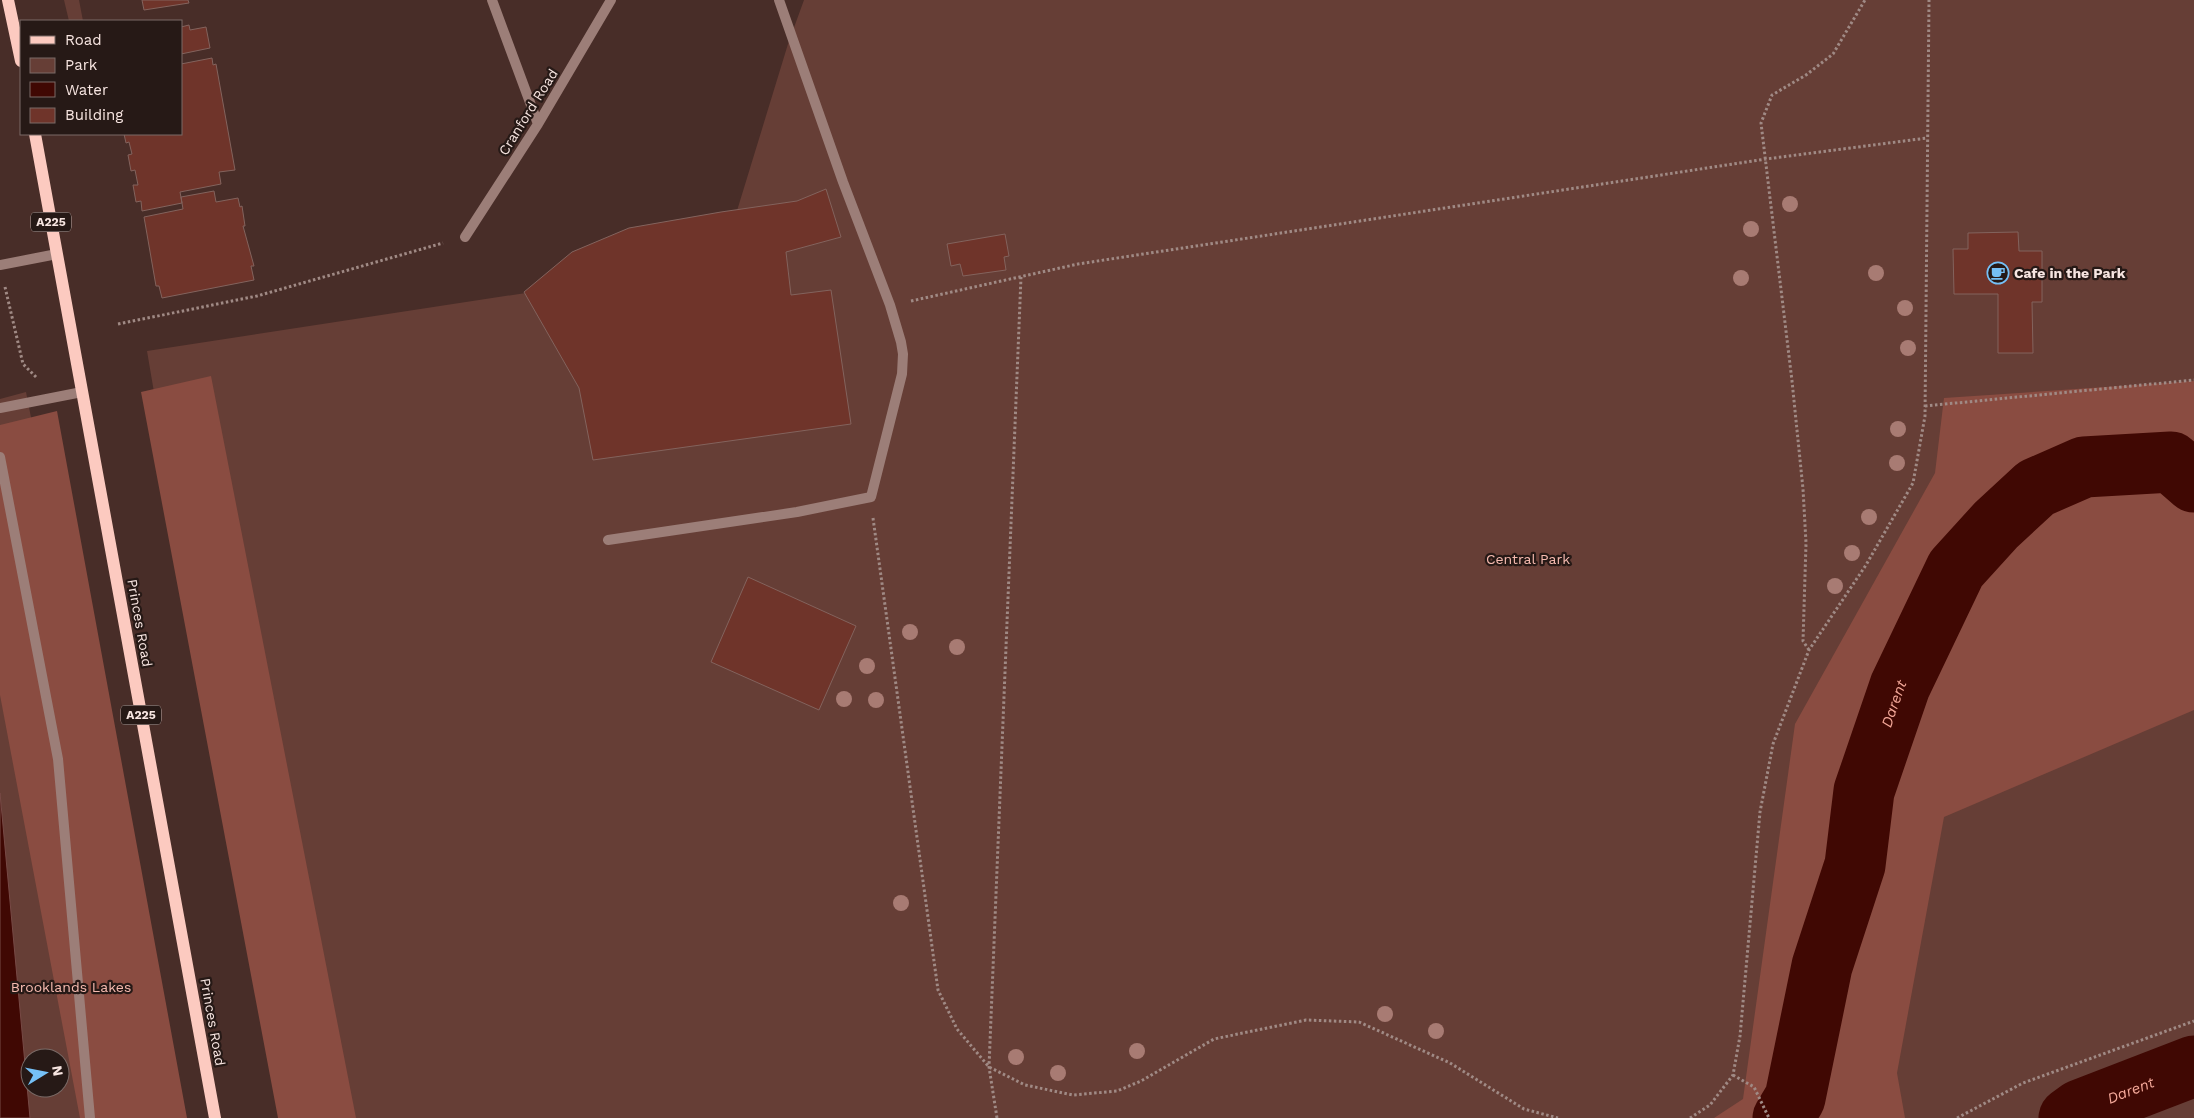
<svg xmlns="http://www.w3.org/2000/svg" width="2194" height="1118" viewBox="0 0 2194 1118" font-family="'Work Sans',sans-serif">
<rect width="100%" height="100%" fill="#482d28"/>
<!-- green -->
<path fill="#663e36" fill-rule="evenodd" d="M 64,0 L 79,0 L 83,21 L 69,21 Z
M 804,0 L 2194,0 L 2194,1118 L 283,1118 L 238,886 L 147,351 L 721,263 L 788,44 Z
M 26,392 L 169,1118 L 0,1118 L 0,399 ZM 30,1058 L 60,1058 L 60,1088 L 30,1088 Z"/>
<!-- forest -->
<path fill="#8a4c41" d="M 211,376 L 356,1118 L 278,1118 L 141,392 Z
M 2194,381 L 2194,710 L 1944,817 L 1897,1073 L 1905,1118 L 1714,1118 L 1743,1099 L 1795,724 L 1935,473 L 1944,398 Z
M 57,411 L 187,1118 L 80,1118 L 0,695 L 0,425 Z"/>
<!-- water -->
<path fill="#400803" stroke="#774a46" d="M 0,793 L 30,1118 L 0,1118 Z"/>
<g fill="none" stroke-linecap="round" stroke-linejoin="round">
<!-- river -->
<g stroke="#400803" stroke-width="61">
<path id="s1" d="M 1783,1118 L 1795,1098 L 1822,966 L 1855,865 L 1864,791 L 1900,686 L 1956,569 L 1996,525 L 2036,488 L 2084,467 L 2171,462 L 2194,482"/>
<path id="s2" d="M 2069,1118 L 2080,1110 L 2194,1066"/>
</g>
</g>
<!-- building -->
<path fill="#6f342a" stroke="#83635d" d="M 142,0 L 188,0 L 189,3 L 144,10 Z
M 189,25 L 190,30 L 206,27 L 210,48 L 181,54 L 181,27 Z
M 212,58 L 213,65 L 216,64 L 235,170 L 219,172 L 221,184 L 180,192 L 182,203 L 142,211 L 141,201 L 136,202 L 133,185 L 138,185 L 135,170 L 131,171 L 128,155 L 132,154 L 129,142 L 126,143 L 124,134 L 181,134 L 181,64 Z
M 826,189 L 841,237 L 786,252 L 791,295 L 831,290 L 851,424 L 593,460 L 579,388 L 524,292 L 572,252 L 629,228 L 721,212 L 797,201 Z
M 214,191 L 216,202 L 238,198 L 240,207 L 242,206 L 245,226 L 243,226 L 254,266 L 251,266 L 254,280 L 162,298 L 159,286 L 156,286 L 144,217 L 183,209 L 181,197 Z
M 2018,232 L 2019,251 L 2042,251 L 2042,302 L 2032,302 L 2033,353 L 1998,353 L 1998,294 L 1954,294 L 1953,249 L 1968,249 L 1968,233 Z
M 1005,234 L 1009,256 L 1004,257 L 1006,270 L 963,276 L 960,264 L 951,266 L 947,244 Z
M 748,577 L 856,626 L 819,710 L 711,662 Z"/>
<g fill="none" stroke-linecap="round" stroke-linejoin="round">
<!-- path -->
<path stroke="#a08a85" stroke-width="3" stroke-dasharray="2.5 2.5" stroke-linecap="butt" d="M 5,287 L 23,364 L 37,378
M 911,301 L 1078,264 L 1766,159 L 1927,138
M 118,324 L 257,296 L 443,243
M 1925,406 L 2194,380
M 873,518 L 938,990 L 957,1029 L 989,1067 L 1025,1085 L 1073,1095 L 1117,1091 L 1141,1081 L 1214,1039 L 1306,1020 L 1359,1022 L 1450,1063 L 1524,1109 L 1558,1118
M 1809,650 L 1803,641 L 1806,543 L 1803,489 L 1792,381 L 1761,123 L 1772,95 L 1806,75 L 1833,54 L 1865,0
M 1733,1075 L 1754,1087 L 1769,1118
M 997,1118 L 989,1067 L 1021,277
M 1690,1118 L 1710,1105 L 1733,1075 L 1740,1036 L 1760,812 L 1773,744 L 1809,650 L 1866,565 L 1913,483 L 1925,416 L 1929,0
M 1957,1118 L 2023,1083 L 2194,1021"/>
<!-- lane -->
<path stroke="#9c7e78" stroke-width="10" d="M 0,265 L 57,254
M 0,408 L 82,392
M 0,457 L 58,759 L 90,1118
M 608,540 L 797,512 L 871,497 L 902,374 L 903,354 L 901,342 L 890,305 L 843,182 L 779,0"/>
<!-- street -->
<path stroke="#9c7e78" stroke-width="10" d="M 492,0 L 538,124
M 465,237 L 538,124 L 611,0"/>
<!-- primary -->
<path stroke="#fccac0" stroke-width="12" d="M 8,0 L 21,61
M 35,134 L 215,1118"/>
</g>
<!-- trees -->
<g fill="#a87b73">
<circle cx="1790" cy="204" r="8"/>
<circle cx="1751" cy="229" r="8"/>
<circle cx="1876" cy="273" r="8"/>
<circle cx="1741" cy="278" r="8"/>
<circle cx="1905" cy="308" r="8"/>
<circle cx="1908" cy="348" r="8"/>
<circle cx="1898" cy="429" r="8"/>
<circle cx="1897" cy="463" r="8"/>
<circle cx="1869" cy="517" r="8"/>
<circle cx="1852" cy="553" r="8"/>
<circle cx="1835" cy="586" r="8"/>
<circle cx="910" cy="632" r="8"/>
<circle cx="957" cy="647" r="8"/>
<circle cx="867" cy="666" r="8"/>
<circle cx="844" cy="699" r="8"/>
<circle cx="876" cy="700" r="8"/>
<circle cx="901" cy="903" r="8"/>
<circle cx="1385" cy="1014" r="8"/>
<circle cx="1436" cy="1031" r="8"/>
<circle cx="1137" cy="1051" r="8"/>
<circle cx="1016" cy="1057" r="8"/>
<circle cx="1058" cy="1073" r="8"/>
</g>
<!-- icons -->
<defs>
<g id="cafe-ring" transform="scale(1.125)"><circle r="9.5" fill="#261916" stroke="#75c0f6" stroke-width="1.5"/><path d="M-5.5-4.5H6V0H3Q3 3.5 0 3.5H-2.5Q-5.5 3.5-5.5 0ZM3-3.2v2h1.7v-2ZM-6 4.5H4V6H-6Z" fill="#75c0f6"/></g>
</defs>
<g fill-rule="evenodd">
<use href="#cafe-ring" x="1998" y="273"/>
</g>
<g text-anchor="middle" stroke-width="4.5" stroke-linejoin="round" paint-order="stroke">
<!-- shield labels -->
<g fill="#261916" stroke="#b8a8a4" stroke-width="1">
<rect x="31" y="212.5" width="40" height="19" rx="4"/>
<rect x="121" y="705.5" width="40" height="19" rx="4"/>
</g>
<g font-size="12" font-weight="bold" fill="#f7e5e1">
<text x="51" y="226">A225</text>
<text x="141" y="719">A225</text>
</g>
<!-- street labels -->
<g font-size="14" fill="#f7e5e1" stroke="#261916">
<text transform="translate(528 112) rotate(-58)" y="5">Cranford Road</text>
<text transform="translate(140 623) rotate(80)" y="5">Princes Road</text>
<text transform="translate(213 1022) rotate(80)" y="5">Princes Road</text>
</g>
<!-- poi labels -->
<g font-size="14" font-weight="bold" fill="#f7e5e1" stroke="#261916" text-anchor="start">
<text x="2014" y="278">Cafe in the Park</text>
</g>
<!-- park labels -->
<g font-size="14" fill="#f6bbb0" stroke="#261916">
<text x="1528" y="564">Central Park</text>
<text x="71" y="992">Brooklands Lakes</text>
</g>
<!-- water labels -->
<g font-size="15" font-style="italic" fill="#f5a99a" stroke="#261916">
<text dy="5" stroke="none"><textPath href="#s1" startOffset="431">Darent</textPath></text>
<text dy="5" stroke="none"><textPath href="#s2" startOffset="68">Darent</textPath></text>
</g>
</g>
<!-- legend -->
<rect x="20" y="20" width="162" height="115" fill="#261916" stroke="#7a6b67"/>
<rect x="30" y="36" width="25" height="8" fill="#fccac0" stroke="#7a6b67"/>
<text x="65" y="45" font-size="15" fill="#f7e5e1">Road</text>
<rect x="30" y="58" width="25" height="15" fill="#663e36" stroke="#7a6b67"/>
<text x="65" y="70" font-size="15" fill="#f7e5e1">Park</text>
<rect x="30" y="82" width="25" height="15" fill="#400803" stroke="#7a6b67"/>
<text x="65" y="95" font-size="15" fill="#f7e5e1">Water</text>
<rect x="30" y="108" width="25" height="15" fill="#6f342a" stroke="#7a6b67"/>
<text x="65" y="120" font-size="15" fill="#f7e5e1">Building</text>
<!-- north arrow -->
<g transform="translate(45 1073) rotate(80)"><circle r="24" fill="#261916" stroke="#7a6b67"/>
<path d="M0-4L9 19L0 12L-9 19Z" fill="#75c0f6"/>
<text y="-8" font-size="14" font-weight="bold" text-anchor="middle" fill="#f7e5e1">N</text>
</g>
</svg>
